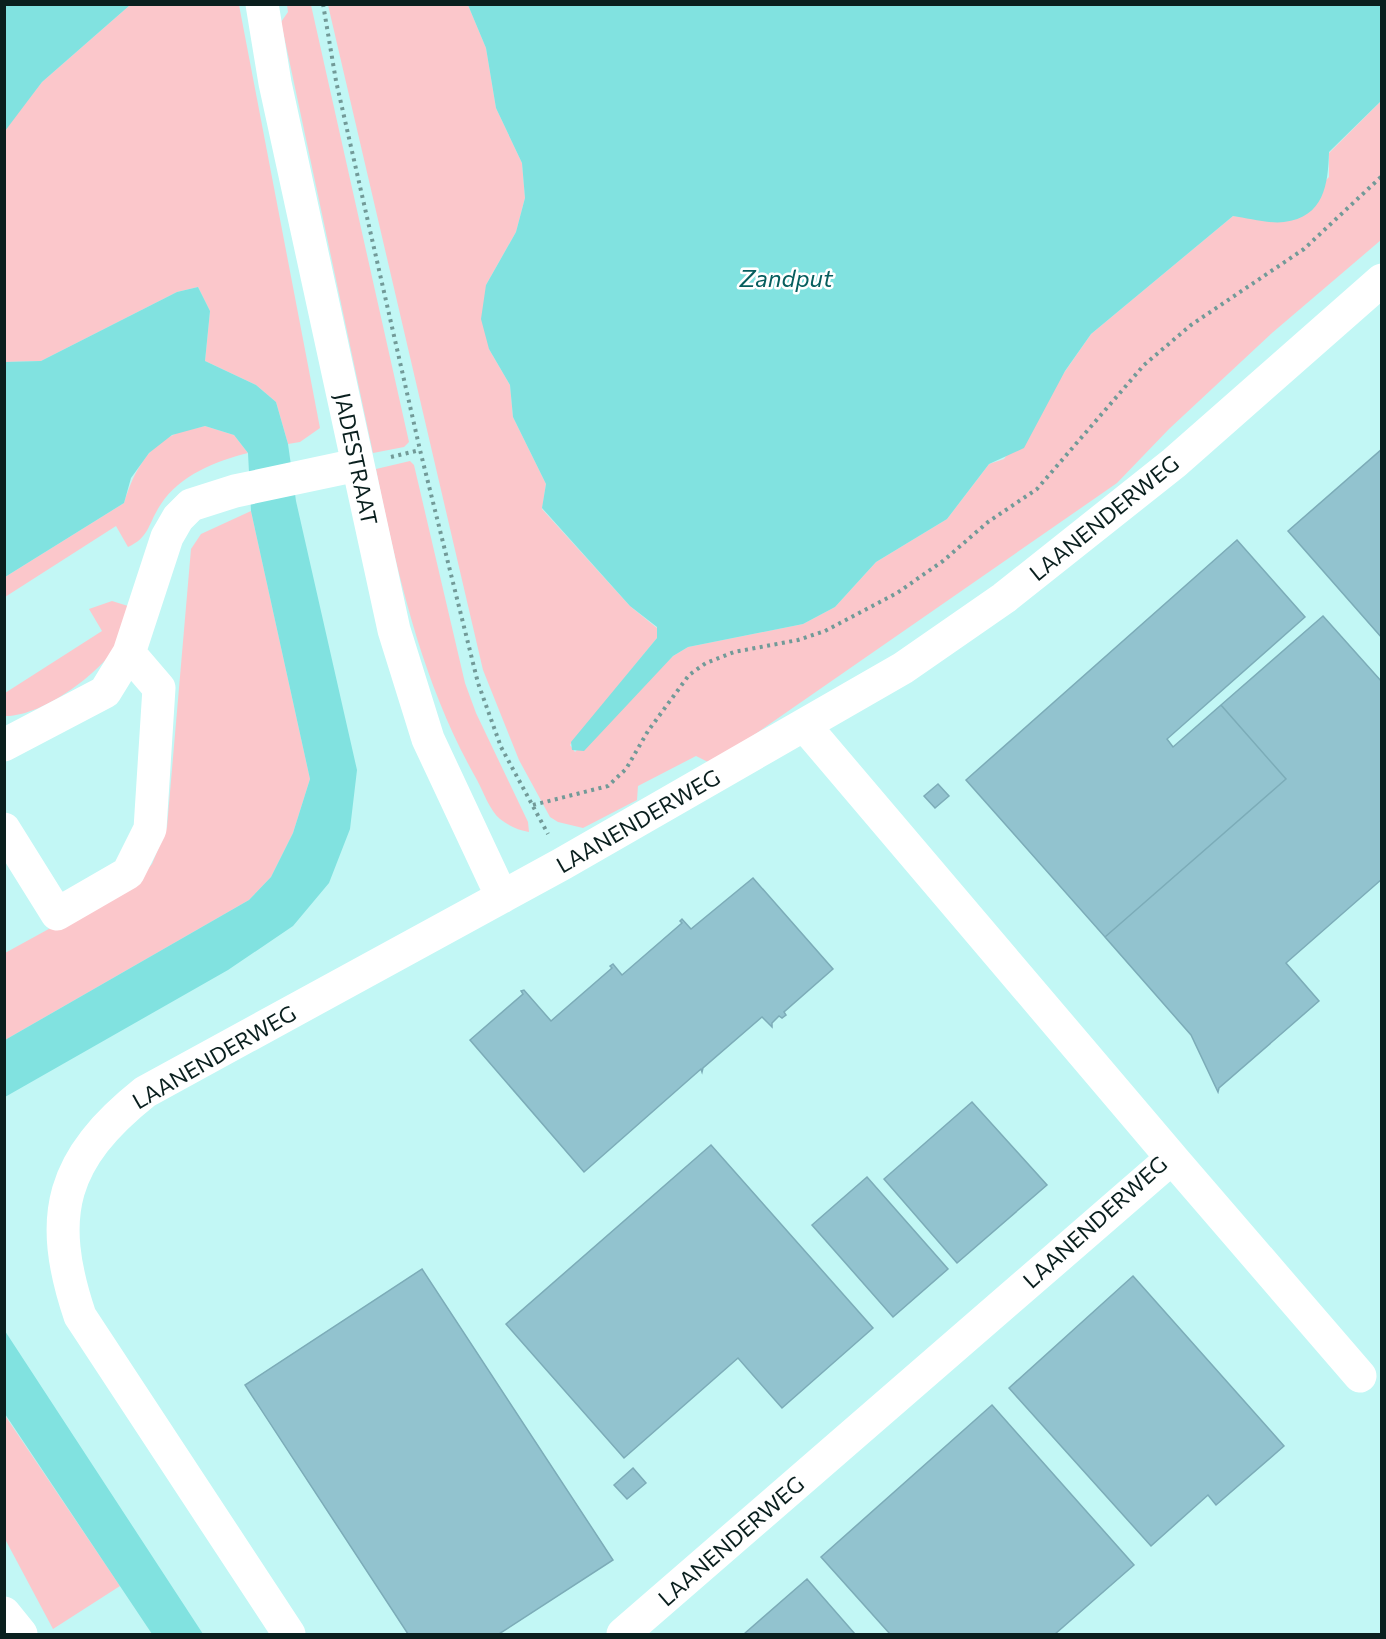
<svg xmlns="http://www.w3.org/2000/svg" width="1386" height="1639" viewBox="0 0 1386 1639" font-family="Commissioner,sans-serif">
<rect width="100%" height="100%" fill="#c2f7f5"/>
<!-- green -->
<path fill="#fbc7cb" d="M 130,5 L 239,5 L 320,428 L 300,442 L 288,444 L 276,402 L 256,385 L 205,361 L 210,311 L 198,287 L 177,292 L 41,361 L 5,362 L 4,131 L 42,82 Z
M 287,5 L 311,5 L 409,442 L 404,447 L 373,453 L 281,22 L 288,12 Z
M 328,5 L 468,5 L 486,48 L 496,108 L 522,163 L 525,198 L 516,232 L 486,285 L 489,349 L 510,385 L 513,417 L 546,484 L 542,509 L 630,606 L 657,628 L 657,638 L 570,745 L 575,752 L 673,656 L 688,647 L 803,624 L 835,607 L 876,562 L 947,519 L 989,464 L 1004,459 L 1091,334 L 1233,216 L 1284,222 L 1329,177 L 1329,153 L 1381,101 L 1381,240 L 1272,333 L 1169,429 L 1117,483 L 751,737 L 708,762 L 696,756 L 638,786 L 637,800 L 583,828 L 558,822 L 550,817 L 519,760 L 483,670 Z
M 205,426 L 234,435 L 248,453 C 216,461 180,475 161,504 C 148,523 150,537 128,547 L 116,526 L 5,597 L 5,577 L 124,503 C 132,477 145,448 173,435 C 182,430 195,429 205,426 Z
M 410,461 L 414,465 L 465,683 L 476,713 L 528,822 L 529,832 C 518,830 509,826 500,819 C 490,811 483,791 477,780 C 422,683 398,577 376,469 Z
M 251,511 L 310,779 L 293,833 L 271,877 L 249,900 L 5,1040 L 5,953 L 138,880 L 152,864 L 167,827 L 191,549 L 201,534 Z
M 112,601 L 128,606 C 126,616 126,629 121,638 C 105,671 42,717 5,716 L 5,693 L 102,631 L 89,609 Z
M 4,1414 L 120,1586 L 53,1629 L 5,1539 Z"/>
<!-- water -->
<path fill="#81e2e0" d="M 5,4 L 130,5 L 42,82 L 5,131 Z
M 468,5 L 1381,5 L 1381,101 L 1329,152 C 1328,185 1324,217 1284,222 C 1269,224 1248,218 1233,216 L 1091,334 L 1065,371 L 1024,448 L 989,464 L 947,519 L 876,562 L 835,607 L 803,624 L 688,647 L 673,656 L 584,751 L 572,750 L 571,742 L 657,638 L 657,627 L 630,606 L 542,508 L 546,484 L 513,417 L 510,385 L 489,349 L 481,319 L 486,285 L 516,232 L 525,198 L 522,163 L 496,108 L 486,48 Z
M 198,287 L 210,311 L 205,361 L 256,385 L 276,402 L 288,444 L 296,501 L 357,770 L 350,829 L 329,883 L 293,926 L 228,970 L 5,1097 L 5,1040 L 249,900 L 271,877 L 293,833 L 310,779 L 251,511 L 248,453 L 234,435 L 205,426 L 172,435 L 149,453 L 131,478 L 124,503 L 5,577 L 5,362 L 41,361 L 177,292 Z
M 4,1331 L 5,1331 L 203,1634 L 152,1634 L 5,1414 Z"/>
<!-- building -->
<path fill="#92c3cf" stroke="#7cacb8" stroke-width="1.5" d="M 1382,449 L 1382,638 L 1288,531 Z
M 1237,540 L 1305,617 L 1167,739 L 1173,747 L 1221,705 L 1286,779 L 1105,937 L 966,780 Z
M 1323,616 L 1382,682 L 1382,879 L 1286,963 L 1319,1001 L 1219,1088 L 1218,1092 L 1191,1035 L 1105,937 L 1286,779 L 1221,705 Z
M 938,784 L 949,796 L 935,808 L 924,796 Z
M 753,878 L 833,969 L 784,1012 L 786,1015 L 782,1018 L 779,1016 L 772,1023 L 772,1027 L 762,1017 L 703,1068 L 702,1072 L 701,1069 L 584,1172 L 470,1040 L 523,994 L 521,991 L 524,990 L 551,1021 L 612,968 L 610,966 L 613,964 L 622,975 L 682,923 L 680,921 L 682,919 L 691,929 Z
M 972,1102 L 1047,1185 L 957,1263 L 884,1179 Z
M 711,1145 L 873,1328 L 782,1408 L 738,1358 L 624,1458 L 506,1324 Z
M 867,1177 L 948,1269 L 893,1317 L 812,1225 Z
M 422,1269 L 613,1560 L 499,1634 L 408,1634 L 245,1385 Z
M 1133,1276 L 1284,1446 L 1216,1505 L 1208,1495 L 1151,1546 L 1009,1388 Z
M 992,1405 L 1134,1565 L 1055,1634 L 890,1634 L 821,1557 Z
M 633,1468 L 646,1483 L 627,1499 L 614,1485 Z
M 807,1579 L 855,1634 L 744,1634 Z"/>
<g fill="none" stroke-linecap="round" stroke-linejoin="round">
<!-- path -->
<path stroke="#729a98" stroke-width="4" stroke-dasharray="3 4.5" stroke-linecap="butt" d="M 323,4 L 336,81 L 420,450 L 478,683 L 501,747 L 548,834
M 391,457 L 420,450
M 533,805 L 608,786 L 626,769 L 648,731 L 689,675 L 706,663 L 734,652 L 798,640 L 825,631 L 897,593 L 943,561 L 988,522 L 1037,489 L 1144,365 L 1191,325 L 1304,249 L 1382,176"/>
<!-- minor -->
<path stroke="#fff" stroke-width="33" d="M 262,4 L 275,83 L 394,630 L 428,739 L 502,897
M 4,745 L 105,692 L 129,653 L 167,537 L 178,518 L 191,505 L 235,491 L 357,465
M 4,829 L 57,914 L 128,873 L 150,829 L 159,688 L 129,653
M 1172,1158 L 1360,1376
M 4,1613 L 21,1634
M 289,1634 L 80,1316 C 46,1215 61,1159 145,1092 L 562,864 L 903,668 L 1004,598 L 1174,463 L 1382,280
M 623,1634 L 1172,1158 L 805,726"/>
</g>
<g text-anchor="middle" stroke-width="5" stroke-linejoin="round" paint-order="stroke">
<!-- street labels -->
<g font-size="22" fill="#0a1f1e" stroke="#fff">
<text transform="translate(356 459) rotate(78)" y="8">JADESTRAAT</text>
<text transform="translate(1104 518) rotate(-39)" y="8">LAANENDERWEG</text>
<text transform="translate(638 821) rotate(-30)" y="8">LAANENDERWEG</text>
<text transform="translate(214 1057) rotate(-30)" y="8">LAANENDERWEG</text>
<text transform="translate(1095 1222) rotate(-42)" y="8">LAANENDERWEG</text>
<text transform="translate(731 1541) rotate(-41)" y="8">LAANENDERWEG</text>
</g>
<!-- water labels -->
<g font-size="24" font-style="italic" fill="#065e5e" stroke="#fff">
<text x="786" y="287">Zandput</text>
</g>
</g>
<!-- border -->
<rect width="1386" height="1639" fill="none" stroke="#0a1f1e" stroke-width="12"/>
</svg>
